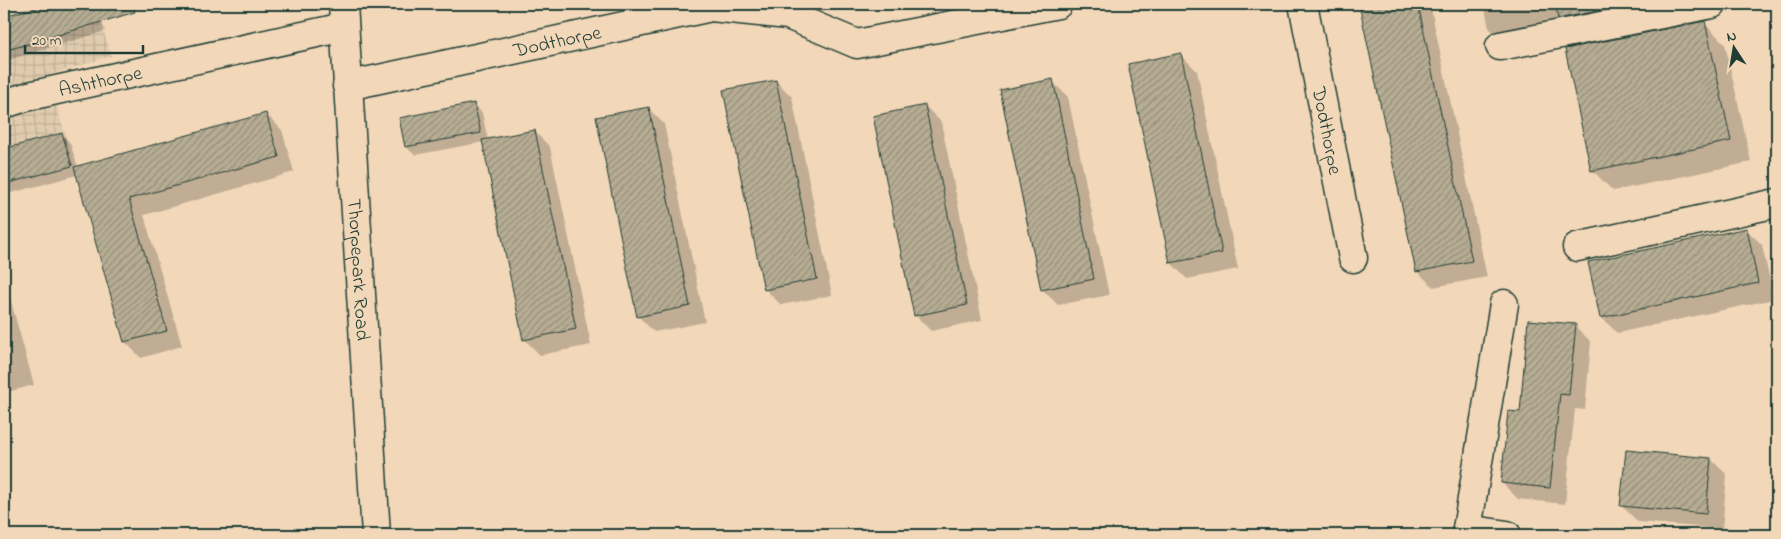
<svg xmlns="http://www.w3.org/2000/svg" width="1781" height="539" viewBox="0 0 1781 539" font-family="'Indie Flower',sans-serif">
<defs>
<pattern id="industrial-grid" width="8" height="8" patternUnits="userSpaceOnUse" patternTransform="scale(1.25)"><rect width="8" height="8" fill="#e0cbae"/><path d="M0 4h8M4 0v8" fill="none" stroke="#c0af96"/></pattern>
<pattern id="building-hatch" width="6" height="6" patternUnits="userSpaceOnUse" patternTransform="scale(1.25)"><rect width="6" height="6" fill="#b7ad94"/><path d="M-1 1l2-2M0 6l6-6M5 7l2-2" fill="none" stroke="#948e7a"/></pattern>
</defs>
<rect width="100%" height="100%" fill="#f2d8b9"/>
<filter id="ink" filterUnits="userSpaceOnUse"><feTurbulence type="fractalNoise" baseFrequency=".02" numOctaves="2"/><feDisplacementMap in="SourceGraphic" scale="10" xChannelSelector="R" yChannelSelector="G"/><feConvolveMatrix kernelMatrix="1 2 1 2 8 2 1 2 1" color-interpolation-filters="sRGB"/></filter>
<g filter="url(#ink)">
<!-- industrial -->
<path fill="url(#industrial-grid)" d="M 37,4 L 95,4 L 111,56 L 4,89 L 4,14 Z
M 56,103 L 74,165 L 4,186 L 4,119 Z"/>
<!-- shadow -->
<path fill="#0003" d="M 53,4 L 97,4 L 105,31 L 5,61 L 4,18 Z
M 1361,4 L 1430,4 L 1487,277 L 1433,287 L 1417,271 Z
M 1484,4 L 1683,4 L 1497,36 L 1489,28 Z
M 1704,23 L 1725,44 L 1751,162 L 1613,191 L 1592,170 Z
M 1181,55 L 1197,71 L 1238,269 L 1187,279 L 1171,263 Z
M 776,81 L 792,97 L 832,295 L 781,305 L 765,289 Z
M 1052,81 L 1068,97 L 1109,295 L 1058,305 L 1042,289 Z
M 474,104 L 482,113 L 488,140 L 534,131 L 550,147 L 591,345 L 540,355 L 524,339 L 484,142 L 415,155 L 406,147 Z
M 925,106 L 941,122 L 982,320 L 931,331 L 915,315 Z
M 648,108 L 664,124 L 705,322 L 654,332 L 638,316 Z
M 266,114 L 282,130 L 294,172 L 144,215 L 182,346 L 141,358 L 125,342 L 77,175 L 4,195 L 4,152 L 62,134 L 70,143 L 78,167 Z
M 1746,229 L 1762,245 L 1774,299 L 1617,333 L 1601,317 Z
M 4,276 L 34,385 L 4,393 Z
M 1575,326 L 1591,342 L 1585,410 L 1575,409 L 1565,504 L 1518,499 L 1502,483 L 1521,414 Z
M 1711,459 L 1727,475 L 1722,529 L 1638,522 L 1622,506 Z"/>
<!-- building -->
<path fill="url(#building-hatch)" stroke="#1f3d34" d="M 51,4 L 134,4 L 135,12 L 4,51 L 4,16 Z
M 1359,4 L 1418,4 L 1472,261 L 1416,272 Z
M 1555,4 L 1633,4 L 1558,19 Z
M 1705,21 L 1731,141 L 1591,171 L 1565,49 Z
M 1181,53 L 1222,253 L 1170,263 L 1128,64 Z
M 1053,79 L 1094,279 L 1041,290 L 1000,90 Z
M 776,80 L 817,279 L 764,290 L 723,90 Z
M 474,103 L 481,133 L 405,147 L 399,118 Z
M 925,105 L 967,305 L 914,316 L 873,116 Z
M 649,107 L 690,306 L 637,317 L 596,117 Z
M 266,113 L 279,157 L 129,199 L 167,331 L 124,342 L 74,167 Z
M 535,130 L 576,329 L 523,340 L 482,140 Z
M 62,133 L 72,166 L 4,184 L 4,149 Z
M 1747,228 L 1758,283 L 1600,318 L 1588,262 Z
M 1528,320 L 1576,324 L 1569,395 L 1560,394 L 1550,488 L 1501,483 L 1508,411 L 1520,412 Z
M 1626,450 L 1711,458 L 1706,514 L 1620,506 Z"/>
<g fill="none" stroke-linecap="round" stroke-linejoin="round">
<!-- minor casing -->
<g stroke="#1f3d34" stroke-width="31">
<g id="minor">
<path id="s1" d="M 343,4 L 376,535"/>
<path id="s2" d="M 1303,4 L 1353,258"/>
<path d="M 1500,46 L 1712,4"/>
<path id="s3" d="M 347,86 L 711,7 L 788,15 L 857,44 L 1058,4"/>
<path id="s4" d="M 4,104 L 29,96 L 344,27"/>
<path d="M 1577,247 L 1777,203"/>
<path d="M 1467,529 L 1507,535"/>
<path d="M 1466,535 L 1504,304"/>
</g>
</g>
<!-- minor -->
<use href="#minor" stroke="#f2d8b9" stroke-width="28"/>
</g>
</g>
<g text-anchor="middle" stroke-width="5" stroke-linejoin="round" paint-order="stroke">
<!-- street labels -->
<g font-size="20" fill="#1f3d34" stroke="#f2d8b9">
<text dy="7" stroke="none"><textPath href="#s3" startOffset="215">Dodthorpe</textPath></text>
<text dy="7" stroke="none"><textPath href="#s4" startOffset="99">Ashthorpe</textPath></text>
<text dy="7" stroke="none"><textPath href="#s2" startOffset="129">Dodthorpe</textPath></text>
<text dy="7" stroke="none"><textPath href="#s1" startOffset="266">Thorpepark Road</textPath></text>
</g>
</g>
<!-- margin -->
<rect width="1781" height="539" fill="none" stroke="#f2d8b9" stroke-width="20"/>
<rect x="10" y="10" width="1761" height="519" fill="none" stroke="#1f3d34" stroke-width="2" filter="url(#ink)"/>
<!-- north arrow -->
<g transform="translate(1734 48) rotate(348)" stroke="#f2d8b9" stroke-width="4" paint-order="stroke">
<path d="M0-4L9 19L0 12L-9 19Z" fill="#1f3d34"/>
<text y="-8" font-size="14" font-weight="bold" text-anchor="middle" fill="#1f3d34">N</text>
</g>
<!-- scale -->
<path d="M25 45v8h118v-8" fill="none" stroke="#1f3d34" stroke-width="2.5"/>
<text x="32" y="45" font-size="15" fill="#1f3d34" stroke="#f2d8b9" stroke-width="4" paint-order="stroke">20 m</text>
</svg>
